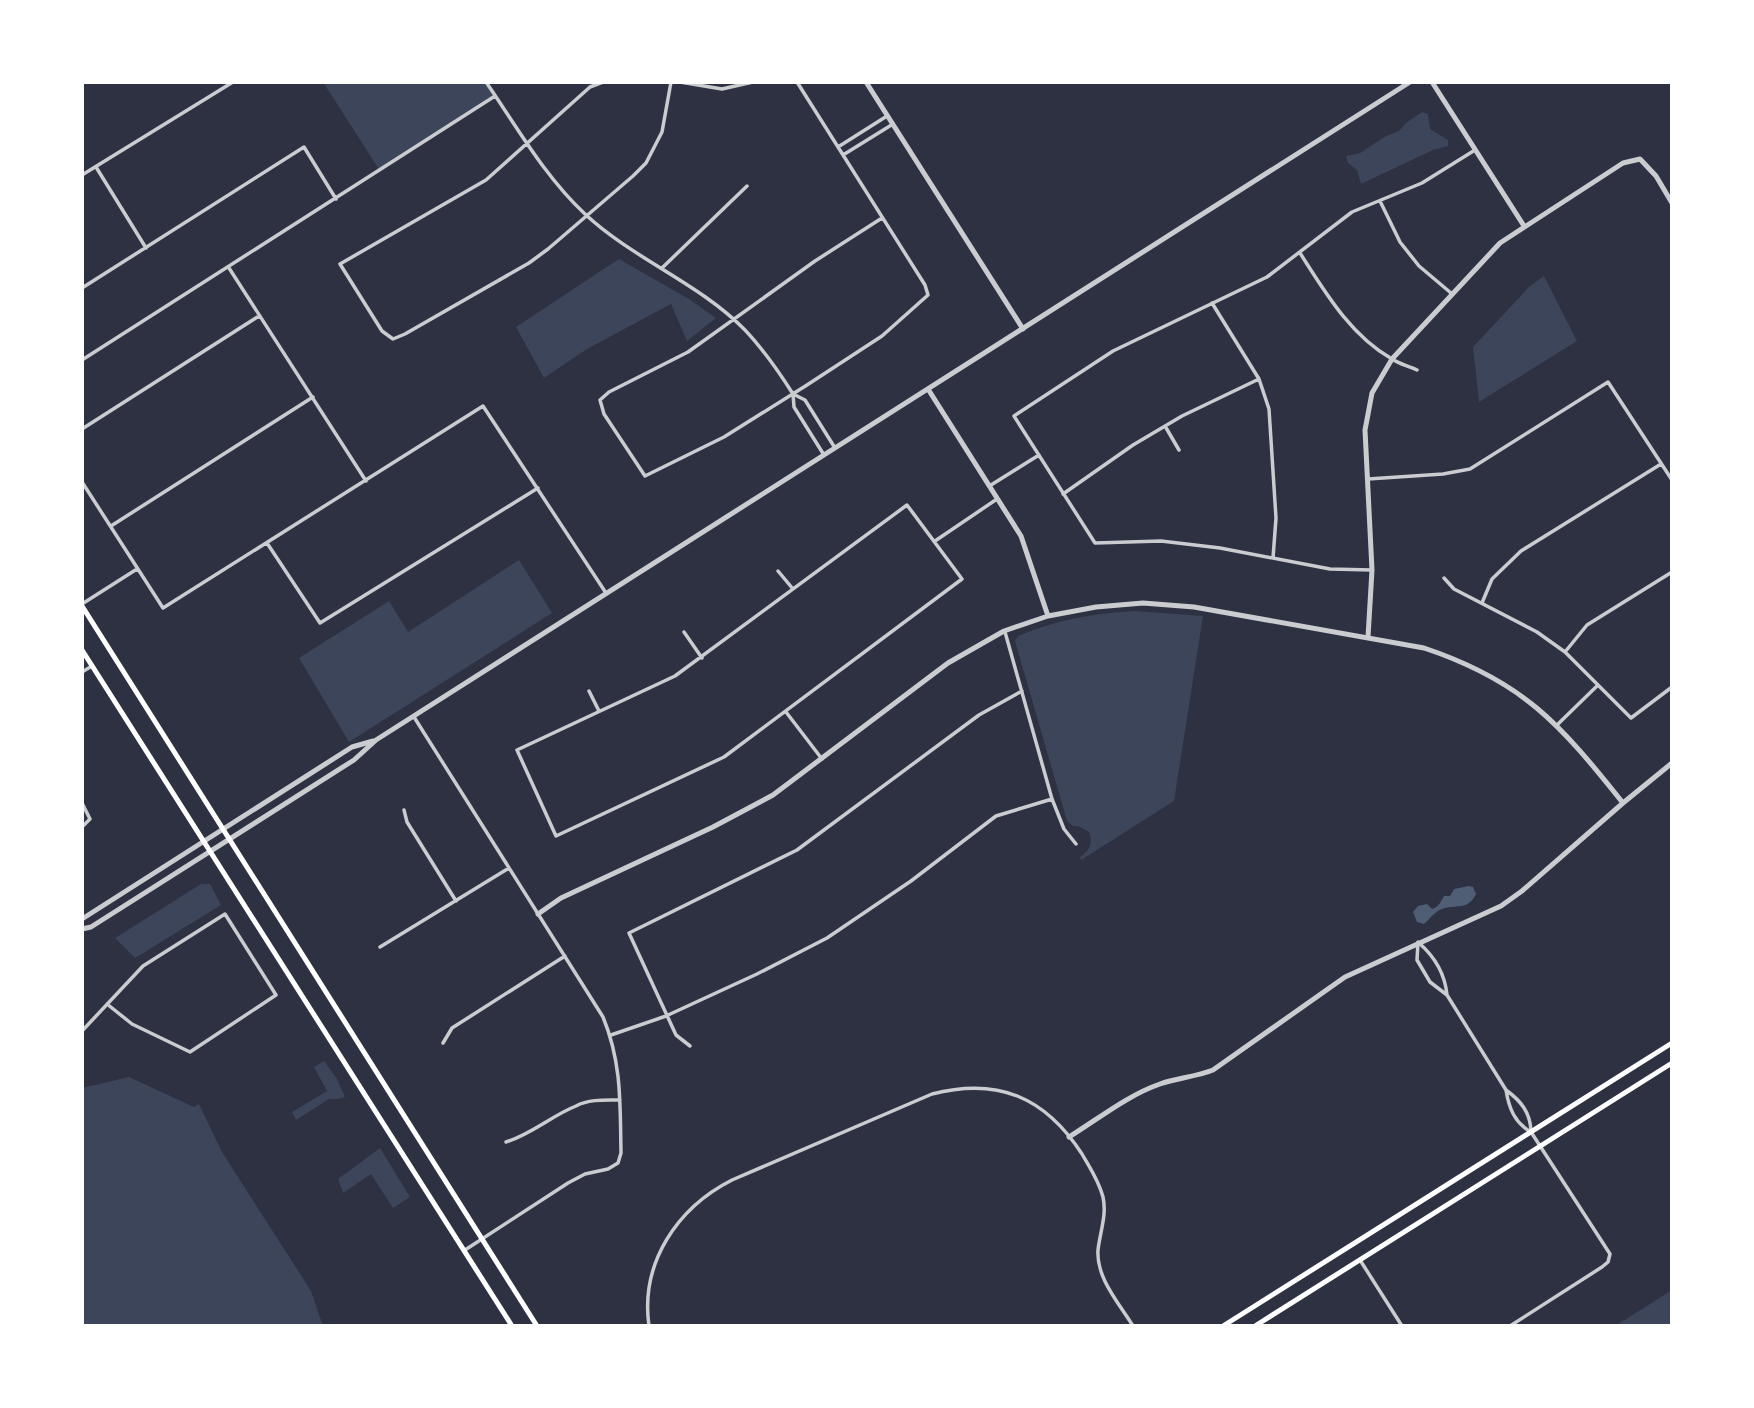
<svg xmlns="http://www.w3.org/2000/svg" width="1754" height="1408" viewBox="0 0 1754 1408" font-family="'Varela Round',sans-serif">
<rect width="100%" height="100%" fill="#2d3142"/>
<!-- green -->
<path fill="#3c4559" d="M 323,82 L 486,82 L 495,96 L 380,171 Z
M 1422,112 L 1428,114 L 1430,129 L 1448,140 L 1448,146 L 1433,150 L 1361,184 L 1357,170 L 1348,163 L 1346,156 L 1360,153 L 1386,136 L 1399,131 L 1406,123 Z
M 619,259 L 689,299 L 716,318 L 687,341 L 671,304 L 587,349 L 544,378 L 516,327 Z
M 1544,276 L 1577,341 L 1479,402 L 1473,347 L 1529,287 Z
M 519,560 L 552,613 L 349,742 L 299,658 L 389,601 L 408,632 Z
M 1135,611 L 1203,616 L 1174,801 L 1081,860 L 1080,857 C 1090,850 1093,844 1089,832 L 1078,826 L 1073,826 L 1067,821 L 1015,641 L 1018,636 C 1055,620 1095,613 1135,611 Z
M 201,884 L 210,884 L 221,905 L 135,958 L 115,938 Z
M 324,1061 L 337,1079 L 345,1097 L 338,1099 L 329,1099 L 296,1120 L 292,1112 L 327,1091 L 314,1067 Z
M 129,1077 L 194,1107 L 199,1104 L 222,1152 L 311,1291 L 323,1326 L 82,1326 L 82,1088 Z
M 380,1148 L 410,1197 L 393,1208 L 371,1174 L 343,1193 L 338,1179 Z
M 1672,1290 L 1672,1326 L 1615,1326 Z"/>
<!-- water -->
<path fill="#4f5d75" d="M 1469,886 L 1473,887 L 1476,894 C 1468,911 1456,904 1442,909 C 1434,912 1430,919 1424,924 L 1417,922 L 1413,912 L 1418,906 L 1427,904 L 1432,909 C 1439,907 1441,901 1444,896 L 1450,896 L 1454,889 Z"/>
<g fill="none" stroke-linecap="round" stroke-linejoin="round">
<!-- minor -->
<path stroke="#caccd0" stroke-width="3.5" d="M 486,82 C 517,127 545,177 585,214 C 633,259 699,283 745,330 C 763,349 779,372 793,394 L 805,400 L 835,448
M 603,82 L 590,87 L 486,180 L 340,264 L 382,331 L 393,339 L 405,334 L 529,263 L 548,249 L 633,176 L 646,163 L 662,132 L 671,82
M 680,82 L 722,89 L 753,82
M 797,82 L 925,285 L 928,295 L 882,336 L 807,385 L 724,437 L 645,476 L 604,414 L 600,400 L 609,392 L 688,352 L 815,261 L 882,218
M 838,147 L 887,116
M 843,155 L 893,124
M 96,167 L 146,248
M 82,175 L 233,82
M 1380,201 L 1400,242 L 1419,266 L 1451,293
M 1300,253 C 1325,292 1350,335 1392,359 C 1399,364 1409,366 1417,370
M 229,268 L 366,481
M 662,268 L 747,186
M 82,288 L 304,147 L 336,199
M 1212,303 L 1259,379 L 1269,409 L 1276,518 L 1273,558
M 82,360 L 495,96
M 793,394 L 794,407 L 824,455
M 1165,426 L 1179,450
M 82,429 L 259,316
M 1368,479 L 1443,474 L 1470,469 L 1608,382 L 1672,480
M 82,482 L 163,608 L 483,406 L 606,593
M 991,485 L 1039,455
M 1063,494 L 1133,445 L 1182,416 L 1259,379
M 907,505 L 962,579 L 724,757 L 556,836 L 517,750 L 675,676 Z
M 111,526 L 313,397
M 935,541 L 997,499
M 267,543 L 320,623 L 538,488
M 1372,570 L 1330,569 L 1220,548 L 1161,541 L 1095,543 L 1014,416 L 1113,351 L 1267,277 L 1352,212 L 1422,183 L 1475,150
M 778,571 L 793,589
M 1444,578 L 1454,589 L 1537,632 L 1565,652 L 1631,718 L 1672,687
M 1482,603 L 1492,579 L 1521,551 L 1661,464
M 82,604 L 137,569
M 684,632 L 702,658
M 1005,632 L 1052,799 L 1064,829 L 1076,844
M 1565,652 L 1587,625 L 1672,572
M 82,672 L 92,666
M 589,691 L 599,711
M 786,712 L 822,759
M 414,717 L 603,1017 C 622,1063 620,1104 621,1153 L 618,1163 L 608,1169 L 585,1174 L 568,1183 L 465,1250
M 1557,725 L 1598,685
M 82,803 L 90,819 L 82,827
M 404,810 L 407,822 L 456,901
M 1418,942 L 1417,960 L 1430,982 L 1447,995 L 1506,1090 C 1509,1109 1515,1123 1531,1132 L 1610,1254 L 1608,1262 L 1602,1267 L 1510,1326
M 1419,943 C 1435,957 1445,974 1447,995
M 380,947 L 509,868
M 82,1031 L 143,966 L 225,914 L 276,995 L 190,1052 L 132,1024 L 107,1004
M 611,1035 L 666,1016 L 757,974 L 827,938 L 911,881 L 996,816 L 1052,799
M 443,1043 L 452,1028 L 565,956
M 690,1046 L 676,1035 L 629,933 L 797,850 L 979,715 L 1022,691
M 1506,1090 C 1521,1101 1530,1112 1531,1131
M 506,1142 C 532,1134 551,1116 576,1106 C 589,1099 605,1100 620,1100
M 1360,1260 L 1402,1326
M 649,1326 C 640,1263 677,1208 732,1180 L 932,1094 C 998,1077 1045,1097 1082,1154 C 1090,1168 1099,1181 1103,1197 C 1107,1215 1100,1232 1098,1250 C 1096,1278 1119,1303 1133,1326"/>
<!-- tertiary -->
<path stroke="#caccd0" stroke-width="5" d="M 866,82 L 1023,329
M 1432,82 L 1524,226
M 928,389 L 1021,536 L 1048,616
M 1368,637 L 1372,570 L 1365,430 L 1372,393 L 1392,359 L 1500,243 L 1623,163 L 1640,159 L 1656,176 L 1672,203
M 538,914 L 561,898 L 713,827 L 773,795 L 948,663 L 1004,631 L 1048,616 L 1096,607 L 1143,603 L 1194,607 L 1424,648 C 1523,681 1560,724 1623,803
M 82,919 L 352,747 L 373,741
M 82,929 L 91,927 L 354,760 L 376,740 L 1410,82
M 1069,1137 C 1098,1119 1128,1095 1160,1084 C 1177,1078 1195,1077 1213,1070 L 1345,977 L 1501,906 L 1522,891 L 1623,803 L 1672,763"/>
<!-- secondary -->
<path stroke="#fff" stroke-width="5" d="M 82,606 L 537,1326
M 82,650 L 512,1326
M 1223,1326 L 1672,1043
M 1255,1326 L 1672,1063"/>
</g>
<!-- border -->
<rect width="1754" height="1408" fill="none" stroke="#ffffff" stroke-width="168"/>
</svg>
